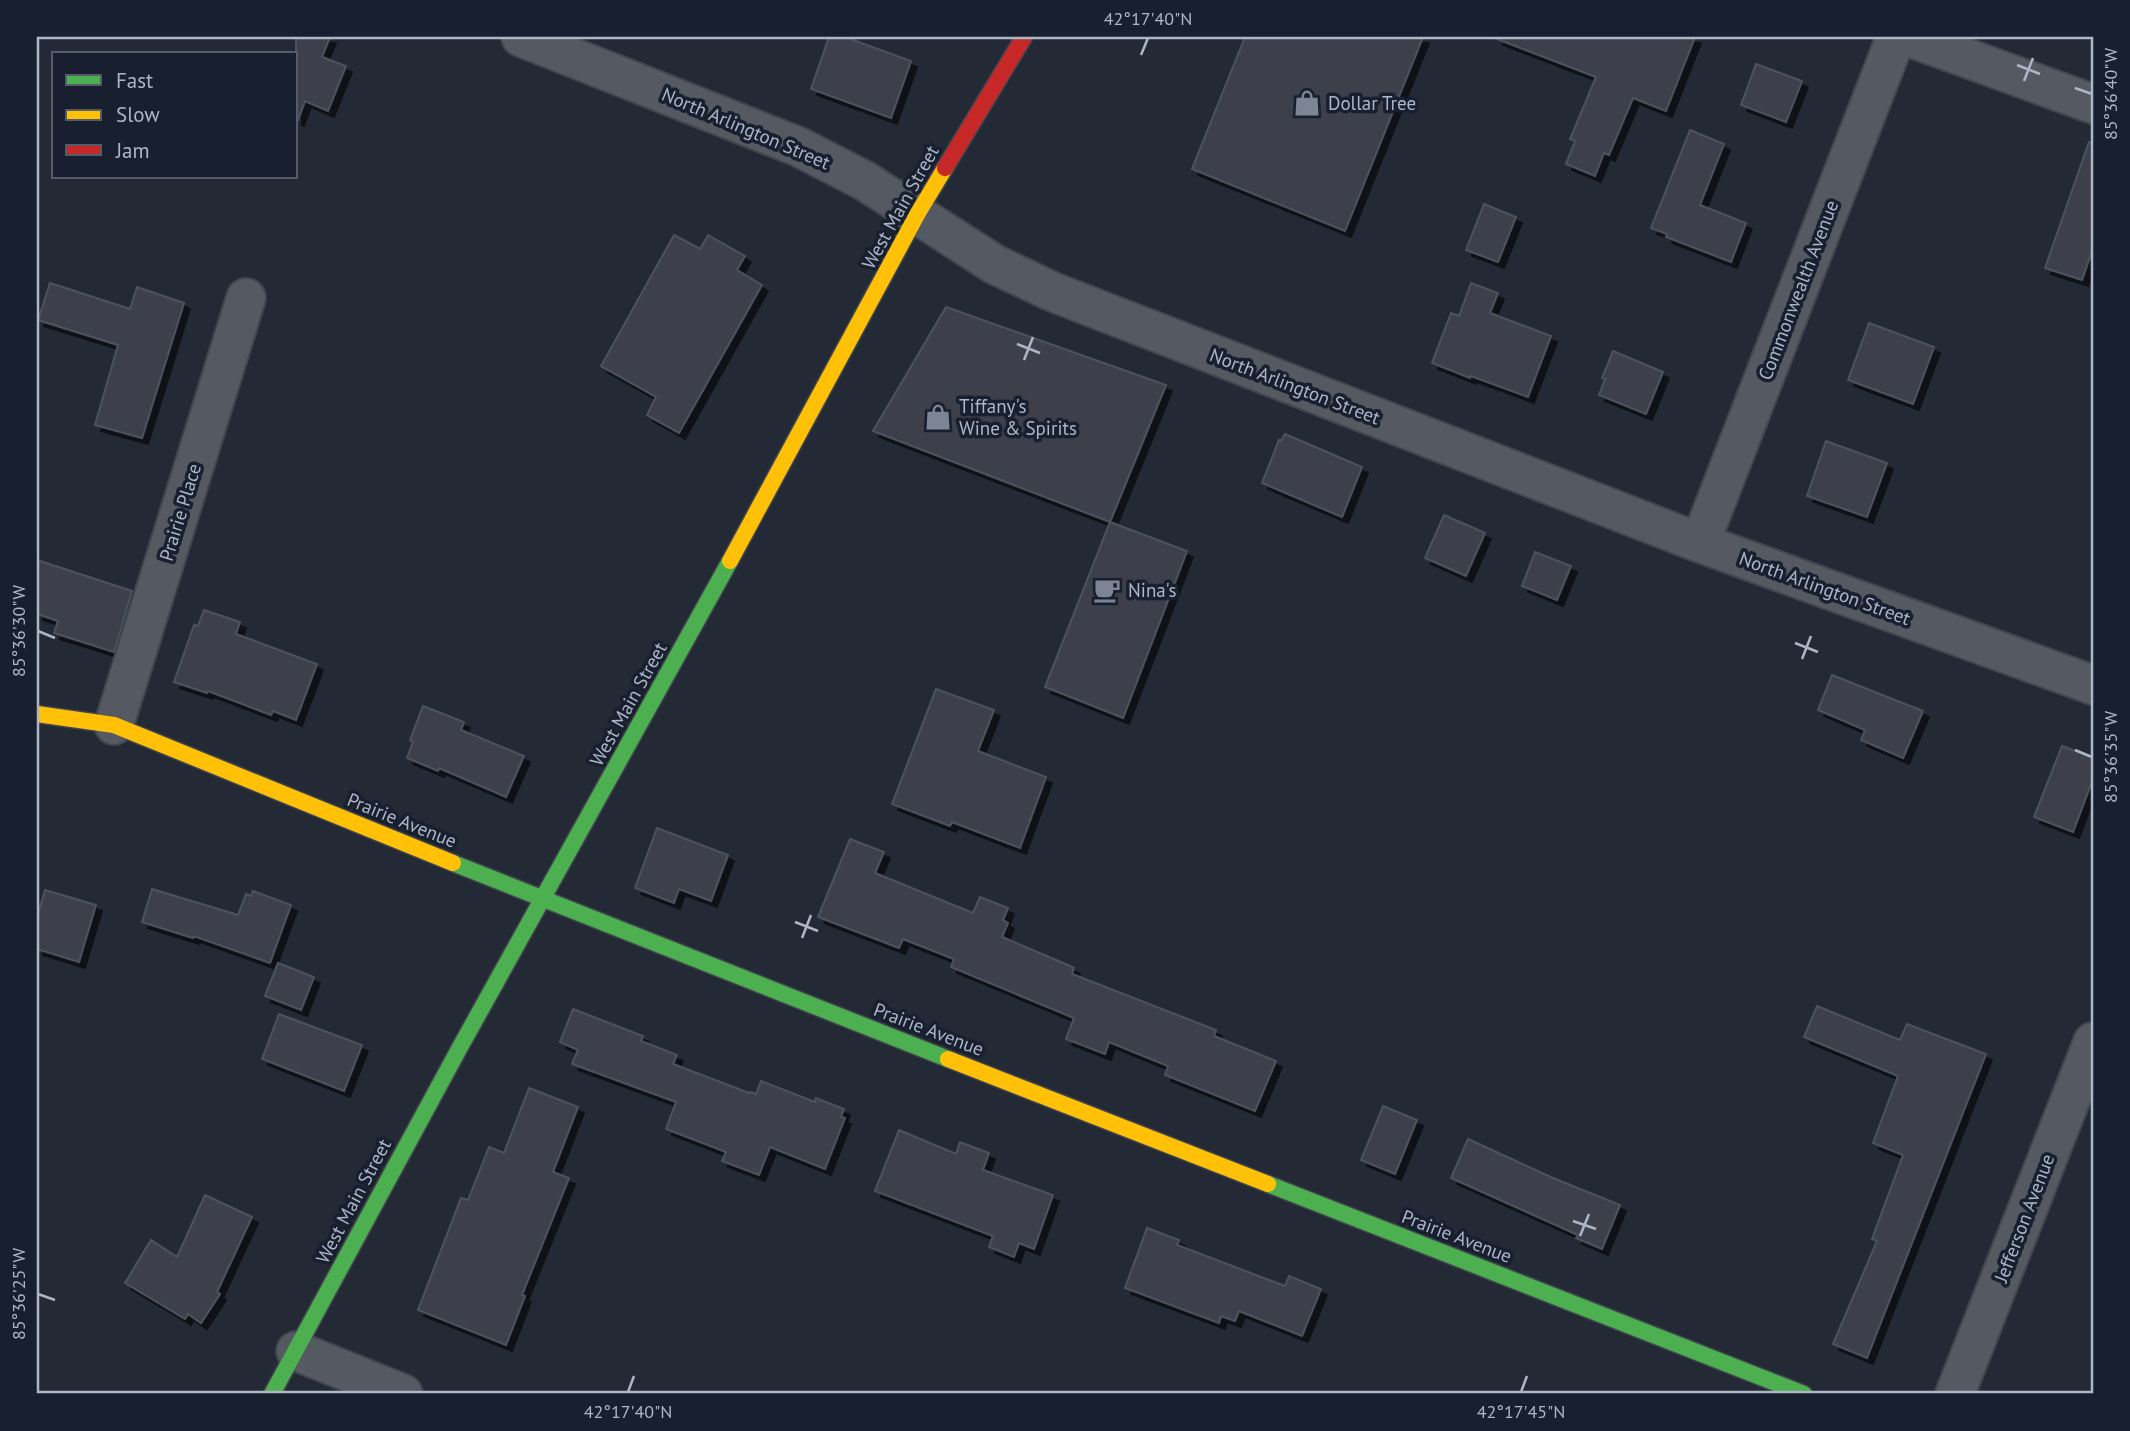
<svg xmlns="http://www.w3.org/2000/svg" width="2130" height="1431" viewBox="0 0 2130 1431" font-family="'PT Sans',sans-serif">
<defs>
<filter id="shadow"><feDropShadow dx="6" dy="6" stdDeviation="0" flood-color="#0009"/></filter>
</defs>
<rect width="100%" height="100%" fill="#242a35"/>
<!-- building -->
<path fill="#3c414b" stroke="#4c525d" stroke-width="2" filter="url(#shadow)" d="M 296,37 L 330,37 L 322,57 L 346,66 L 328,111 L 305,101 L 298,120 L 296,119 Z
M 829,37 L 845,37 L 911,61 L 891,118 L 811,89 Z
M 1245,37 L 1423,37 L 1345,231 L 1192,169 Z
M 1498,37 L 1695,37 L 1666,111 L 1633,98 L 1609,155 L 1604,153 L 1595,176 L 1566,164 L 1575,141 L 1570,139 L 1596,77 L 1497,39 Z
M 1756,64 L 1802,81 L 1786,122 L 1741,105 Z
M 1690,130 L 1724,144 L 1700,205 L 1746,223 L 1731,262 L 1666,237 L 1667,234 L 1651,228 Z
M 2089,142 L 2093,143 L 2093,248 L 2082,280 L 2045,268 Z
M 1484,204 L 1516,217 L 1498,262 L 1466,250 Z
M 674,235 L 700,249 L 708,235 L 745,256 L 737,270 L 762,285 L 679,433 L 647,415 L 656,397 L 601,366 Z
M 50,283 L 130,309 L 137,287 L 184,303 L 142,438 L 95,425 L 118,345 L 38,320 Z
M 1471,283 L 1498,293 L 1490,313 L 1551,336 L 1528,397 L 1471,376 L 1470,378 L 1432,363 L 1451,313 L 1459,316 Z
M 946,307 L 1166,385 L 1110,522 L 873,431 Z
M 1869,323 L 1934,347 L 1913,404 L 1848,380 Z
M 1613,351 L 1663,372 L 1646,414 L 1599,395 L 1605,379 L 1602,378 Z
M 1285,434 L 1362,467 L 1342,517 L 1262,483 L 1279,440 L 1281,441 Z
M 1826,441 L 1887,463 L 1867,517 L 1807,496 Z
M 1444,515 L 1485,533 L 1466,576 L 1425,558 Z
M 1110,522 L 1187,551 L 1123,718 L 1045,687 Z
M 1535,552 L 1571,566 L 1557,600 L 1522,586 Z
M 37,560 L 132,591 L 114,652 L 54,633 L 58,621 L 37,614 Z
M 204,610 L 240,622 L 236,634 L 317,664 L 296,720 L 273,711 L 271,715 L 208,691 L 207,693 L 174,682 L 194,625 L 198,626 Z
M 1832,675 L 1923,711 L 1903,758 L 1861,740 L 1865,730 L 1818,710 Z
M 936,689 L 994,710 L 978,751 L 1046,777 L 1020,848 L 952,822 L 950,826 L 892,804 Z
M 423,706 L 464,722 L 461,730 L 524,756 L 506,797 L 439,768 L 438,771 L 407,758 L 413,742 L 410,740 Z
M 2062,746 L 2093,758 L 2093,779 L 2073,832 L 2034,817 Z
M 657,828 L 728,855 L 711,901 L 679,889 L 674,903 L 635,888 Z
M 850,839 L 884,852 L 875,873 L 973,913 L 980,897 L 1008,908 L 1003,920 L 1008,923 L 1002,937 L 1068,965 L 1074,968 L 1072,974 L 1216,1030 L 1214,1036 L 1276,1061 L 1255,1111 L 1165,1075 L 1168,1066 L 1109,1042 L 1105,1054 L 1066,1039 L 1074,1018 L 951,967 L 954,959 L 903,939 L 899,948 L 818,917 Z
M 152,889 L 238,915 L 246,894 L 251,896 L 253,891 L 291,905 L 270,963 L 194,936 L 193,938 L 142,922 Z
M 45,890 L 96,905 L 79,962 L 37,949 L 37,918 Z
M 278,963 L 314,977 L 301,1010 L 265,996 Z
M 1817,1006 L 1900,1040 L 1907,1024 L 1986,1054 L 1867,1358 L 1833,1344 L 1877,1241 L 1872,1239 L 1903,1155 L 1873,1143 L 1898,1076 L 1804,1037 Z
M 573,1009 L 643,1036 L 641,1041 L 677,1055 L 673,1064 L 749,1093 L 750,1092 L 756,1094 L 761,1081 L 815,1102 L 816,1098 L 844,1109 L 841,1117 L 845,1118 L 825,1169 L 770,1147 L 759,1175 L 722,1161 L 726,1152 L 666,1129 L 676,1102 L 572,1064 L 578,1050 L 560,1042 Z
M 279,1014 L 362,1045 L 344,1091 L 262,1059 Z
M 529,1088 L 578,1107 L 553,1172 L 569,1178 L 522,1295 L 525,1296 L 506,1345 L 418,1310 L 461,1198 L 468,1200 L 489,1147 L 504,1153 Z
M 1383,1106 L 1417,1120 L 1395,1174 L 1361,1160 Z
M 899,1130 L 956,1154 L 960,1142 L 989,1153 L 983,1170 L 1053,1195 L 1034,1249 L 1019,1243 L 1014,1257 L 989,1247 L 993,1236 L 875,1191 Z
M 1468,1139 L 1553,1178 L 1620,1205 L 1602,1249 L 1576,1238 L 1578,1235 L 1451,1178 Z
M 205,1195 L 252,1217 L 217,1292 L 220,1294 L 201,1323 L 188,1314 L 185,1319 L 125,1283 L 151,1240 L 177,1257 Z
M 1147,1228 L 1179,1240 L 1177,1245 L 1285,1286 L 1289,1276 L 1321,1289 L 1302,1336 L 1239,1311 L 1235,1321 L 1221,1316 L 1219,1323 L 1125,1288 Z"/>
<g fill="none" stroke-linecap="round" stroke-linejoin="round">
<!-- street casing -->
<g stroke="#41454d" stroke-width="42">
<path id="street" d="M 521,37 L 799,147 L 865,181 L 994,264 L 1053,292 L 1700,543 L 2093,685
M 1909,37 L 2093,104
M 1700,543 L 1896,37
M 114,725 L 246,298
M 296,1351 L 403,1394
M 1955,1394 L 2093,1042"/>
</g>
<!-- fast casing -->
<g stroke="#41454d" stroke-width="19">
<path id="fast" d="M 453,863 L 948,1059
M 1268,1184 L 1804,1394
M 272,1394 L 459,1049 L 730,561"/>
</g>
<!-- slow casing -->
<g stroke="#41454d" stroke-width="19">
<path id="slow" d="M 730,561 L 918,213 L 945,168
M 37,714 L 114,725 L 453,863
M 948,1059 L 1268,1184"/>
</g>
<!-- jam casing -->
<g stroke="#41454d" stroke-width="19">
<path id="jam" d="M 945,168 L 1024,37"/>
</g>
<!-- street -->
<use href="#street" stroke="#545962" stroke-width="38"/>
<!-- fast -->
<use href="#fast" stroke="#4caf50" stroke-width="16"/>
<!-- slow -->
<use href="#slow" stroke="#ffc107" stroke-width="16"/>
<!-- jam -->
<use href="#jam" stroke="#c62828" stroke-width="16"/>
</g>
<!-- ticks -->
<path fill="none" stroke="#adb6c7" stroke-width="2.5" d="M 1141,55 L 1148,38M 2017,65 L 2040,74M 2024,81 L 2033,58M 2075,88 L 2092,94M 1017,344 L 1040,353M 1024,360 L 1033,337M 38,631 L 55,638M 1795,643 L 1818,652M 1802,659 L 1811,636M 2075,750 L 2092,757M 795,922 L 818,931M 802,938 L 811,915M 1573,1221 L 1596,1229M 1580,1236 L 1589,1214M 38,1294 L 55,1300M 628,1392 L 634,1376M 1521,1392 L 1527,1376"/>
<!-- icons -->
<defs>
<g id="shop-bare" transform="scale(2.1)"><path d="M-5-2.5h2.3a2.7 3.5 0 0 1 5.4 0H5L5.5 6h-11ZM-1.5-2.5h3a1.5 2.3 0 0 0-3 0Z" fill="#7d8594" stroke="#18202f" stroke-width="2.5" paint-order="stroke"/></g>
<g id="cafe-bare" transform="scale(2.1)"><path d="M-5.5-4.5H6V0H3Q3 3.5 0 3.5H-2.5Q-5.5 3.5-5.5 0ZM3-3.2v2h1.7v-2ZM-6 4.5H4V6H-6Z" fill="#7d8594" stroke="#18202f" stroke-width="2.5" paint-order="stroke"/></g>
</defs>
<g fill-rule="evenodd">
<use href="#shop-bare" x="1307" y="103"/>
<use href="#shop-bare" x="938" y="417"/>
<use href="#cafe-bare" x="1107" y="590"/>
</g>
<g text-anchor="middle" stroke-width="7" stroke-linejoin="round" paint-order="stroke">
<!-- poi labels -->
<g font-size="19" fill="#adb6c7" stroke="#18202f" text-anchor="start">
<text x="1328" y="110">Dollar Tree</text>
<text x="959" y="413">Tiffany's<tspan x="959" dy="22">Wine &amp; Spirits</tspan></text>
<text x="1128" y="597">Nina's</text>
</g>
<!-- street labels -->
<g font-size="19" fill="#adb6c7" stroke="#18202f">
<text transform="translate(746 128) rotate(23)" y="7">North Arlington Street</text>
<text transform="translate(900 207) rotate(-61)" y="7">West Main Street</text>
<text transform="translate(1798 290) rotate(-69)" y="7">Commonwealth Avenue</text>
<text transform="translate(1295 386) rotate(21)" y="7">North Arlington Street</text>
<text transform="translate(180 512) rotate(-73)" y="7">Prairie Place</text>
<text transform="translate(1825 588) rotate(20)" y="7">North Arlington Street</text>
<text transform="translate(628 704) rotate(-61)" y="7">West Main Street</text>
<text transform="translate(402 820) rotate(22)" y="7">Prairie Avenue</text>
<text transform="translate(929 1029) rotate(21)" y="7">Prairie Avenue</text>
<text transform="translate(353 1201) rotate(-62)" y="7">West Main Street</text>
<text transform="translate(2024 1218) rotate(-69)" y="7">Jefferson Avenue</text>
<text transform="translate(1457 1236) rotate(21)" y="7">Prairie Avenue</text>
</g>
</g>
<!-- border -->
<rect width="2130" height="1431" fill="none" stroke="#18202f" stroke-width="77"/>
<!-- legend -->
<rect x="52" y="52" width="245" height="126" fill="#18202f" stroke="#545c6c" stroke-width="2"/>
<rect x="66" y="75" width="35" height="10" fill="#4caf50" stroke="#545c6c" stroke-width="2"/>
<text x="116" y="88" font-size="21" fill="#adb6c7">Fast</text>
<rect x="66" y="110" width="35" height="10" fill="#ffc107" stroke="#545c6c" stroke-width="2"/>
<text x="116" y="122" font-size="21" fill="#adb6c7">Slow</text>
<rect x="66" y="145" width="35" height="10" fill="#c62828" stroke="#545c6c" stroke-width="2"/>
<text x="116" y="158" font-size="21" fill="#adb6c7">Jam</text>
<rect x="38" y="38" width="2054" height="1354" fill="none" stroke="#adb6c7" stroke-width="2.5"/>
<g font-size="18" text-anchor="middle" fill="#adb6c7">
<text x="1148" y="25">42°17'40"N</text>
<text transform="translate(2111 94) rotate(-90)" y="6">85°36'40"W</text>
<text transform="translate(19 631) rotate(-90)" y="6">85°36'30"W</text>
<text transform="translate(2111 757) rotate(-90)" y="6">85°36'35"W</text>
<text transform="translate(19 1294) rotate(-90)" y="6">85°36'25"W</text>
<text x="628" y="1418">42°17'40"N</text>
<text x="1521" y="1418">42°17'45"N</text>
</g>
</svg>
